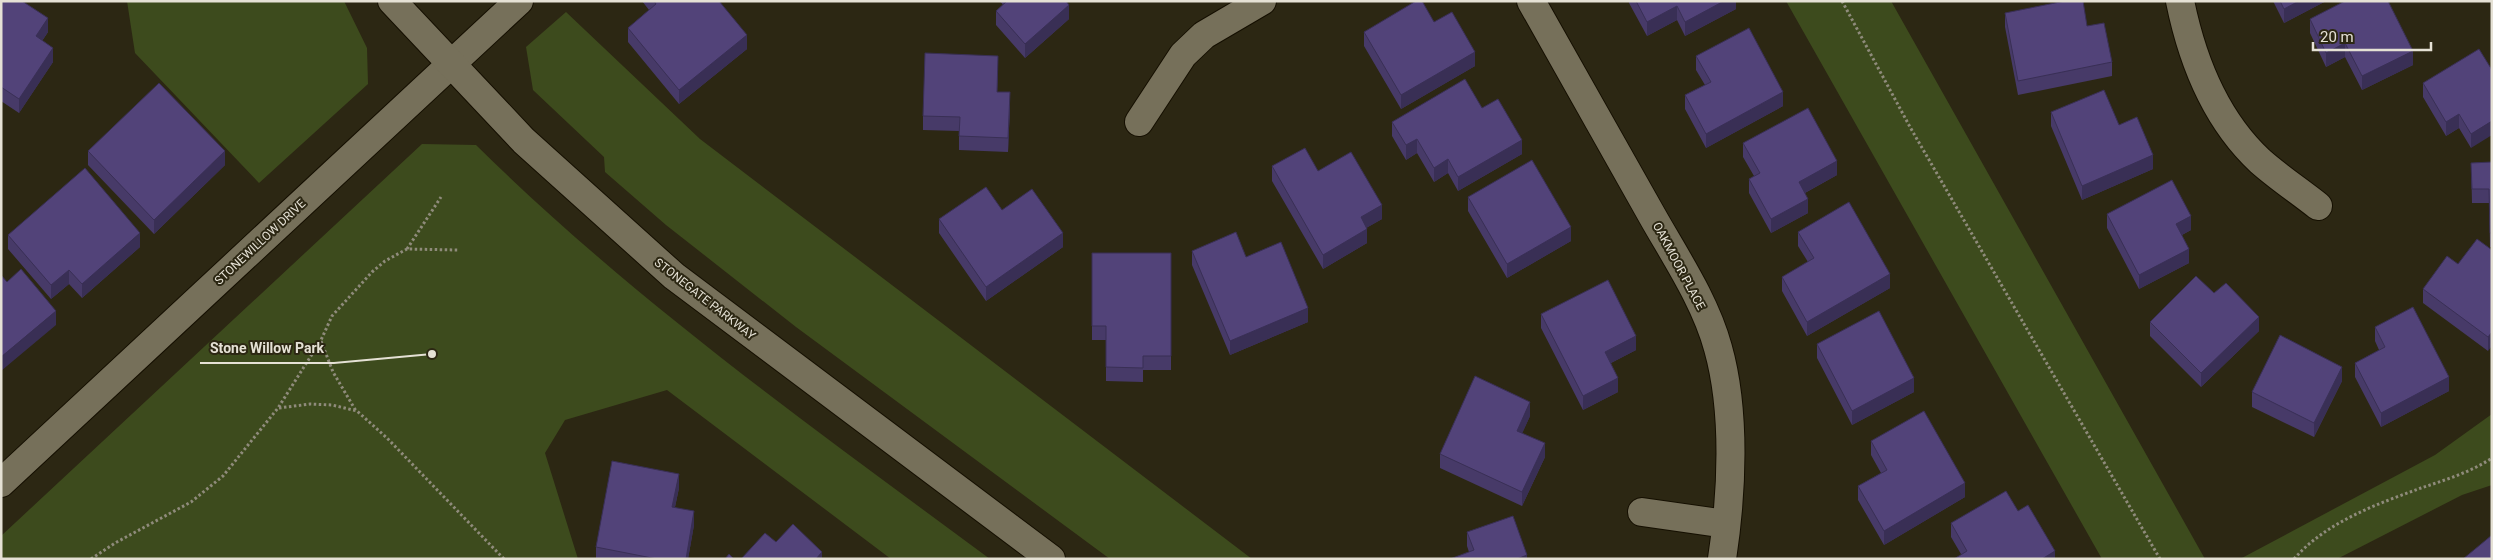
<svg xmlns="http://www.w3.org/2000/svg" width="2493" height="560" viewBox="0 0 2493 560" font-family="Roboto,sans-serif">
<rect width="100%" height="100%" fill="#2c2713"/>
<!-- green -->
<path fill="#3d4b1d" d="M 127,1 L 344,1 L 367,48 L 368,84 L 259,183 L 135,53 Z
M 1786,1 L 1891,1 L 2205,559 L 2102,559 Z
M 566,12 L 700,139 L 1252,559 L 1110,559 L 796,327 L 666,225 L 605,172 L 604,157 L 533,90 L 526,47 Z
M 422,144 L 476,145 C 633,300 813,428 990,559 L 891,559 L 667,390 L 565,420 L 545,453 L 578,559 L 1,559 L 1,536 Z
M 2492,414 L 2492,485 L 2462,495 L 2337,559 L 2240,559 L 2435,455 Z"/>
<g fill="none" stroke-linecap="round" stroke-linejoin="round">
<!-- street casing -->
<g stroke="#150f01" stroke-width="30">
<path id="street" d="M 1531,1 C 1571,72 1611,142 1650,212 C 1674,255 1705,300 1718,348 C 1736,412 1732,494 1722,559
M 2180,1 C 2192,60 2215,119 2260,161 C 2278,177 2299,191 2318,206
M 1139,122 L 1183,55 L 1204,35 L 1262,1
M 1,483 L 519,1
M 1642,512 L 1726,524"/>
</g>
<!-- secondary casing -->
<g stroke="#150f01" stroke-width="30">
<path id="secondary" d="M 392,1 L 524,141 L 674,276 L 1051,559"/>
</g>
<!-- path -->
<path stroke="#8f8b7b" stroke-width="3" stroke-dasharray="2.5 2.5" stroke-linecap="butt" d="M 1842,1 L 1910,127 L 2160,559
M 407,249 L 441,197
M 321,341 L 333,372 L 356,411
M 279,408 L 310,404 L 332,405 L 357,411 L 387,438 L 504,559
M 91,559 L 115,543 L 191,502 L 223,476 L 278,408 L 321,340 L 332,316 L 372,272 L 385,261 L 407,249 L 458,250
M 2294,559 C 2326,522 2377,504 2421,488 C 2445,480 2471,472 2492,458"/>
<!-- street -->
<use href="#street" stroke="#76705a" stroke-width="28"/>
<!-- secondary -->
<use href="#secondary" stroke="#76705a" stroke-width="28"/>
</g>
<!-- wall -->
<path fill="#473a68" d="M 1,1 L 48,32 L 42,41 L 53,62 L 19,113 L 1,101 Z
M 642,1 L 719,1 L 747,49 L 679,104 L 628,42 L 628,28 L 649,10 Z
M 1000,1 L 1066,1 L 1069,19 L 1025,58 L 996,25 L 996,11 L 1003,5 Z
M 1629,1 L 1736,1 L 1736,9 L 1685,36 L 1677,20 L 1647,36 L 1629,3 Z
M 2273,1 L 2326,1 L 2284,23 Z
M 2005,13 L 2087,26 L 2112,62 L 2112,76 L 2018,95 L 2005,27 Z
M 2310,19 L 2413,65 L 2362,90 L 2345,57 L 2326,67 L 2310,33 Z
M 1434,22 L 1475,66 L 1401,109 L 1364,46 L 1364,32 Z
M 998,56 L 997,92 L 1010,106 L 1008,152 L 959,150 L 959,131 L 923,130 L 923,116 Z
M 1696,56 L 1783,106 L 1706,148 L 1685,109 L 1685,95 L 1705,85 L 1696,70 Z
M 2492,70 L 2471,148 L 2459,128 L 2446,136 L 2423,97 L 2423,83 Z
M 1482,108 L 1522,154 L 1458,191 L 1448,173 L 1434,182 L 1417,153 L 1406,160 L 1392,136 L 1392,122 Z
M 2051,112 L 2119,125 L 2153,169 L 2082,200 L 2051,126 Z
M 1743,143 L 1837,175 L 1805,193 L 1808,213 L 1771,233 L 1749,193 L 1749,179 L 1754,176 L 1743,157 Z
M 88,151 L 225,165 L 154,234 L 88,165 Z
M 2492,162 L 2492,247 L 2490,247 L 2489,203 L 2472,203 L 2471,163 Z
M 1272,166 L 1318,171 L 1382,219 L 1366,228 L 1367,243 L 1323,269 L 1272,181 Z
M 1468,197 L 1571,241 L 1507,278 L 1468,211 Z
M 1002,210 L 1063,247 L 986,301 L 939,233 L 939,219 Z
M 2107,214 L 2191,230 L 2182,235 L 2189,263 L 2139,289 L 2107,228 Z
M 1798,232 L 1890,288 L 1807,336 L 1782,291 L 1782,277 L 1808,262 L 1798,246 Z
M 8,235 L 140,247 L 82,298 L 69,284 L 51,299 L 8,249 Z
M 2492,250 L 2488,351 L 2423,303 L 2423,289 L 2458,264 Z
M 1192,251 L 1246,257 L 1308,322 L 1230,355 L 1192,265 Z
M 1092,253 L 1171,253 L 1171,370 L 1143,370 L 1143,382 L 1106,381 L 1106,340 L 1092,340 Z
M 2214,293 L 2259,331 L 2201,387 L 2150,336 L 2150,322 Z
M 1541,314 L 1636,350 L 1611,363 L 1618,392 L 1583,410 L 1541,328 Z
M 2375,327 L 2449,391 L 2381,427 L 2355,377 L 2355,363 L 2379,350 L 2375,341 Z
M 1817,344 L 1914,392 L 1852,425 L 1817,358 Z
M 2342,381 L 2314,437 L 2252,407 L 2252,392 Z
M 1530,416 L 1522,433 L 1545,457 L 1522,506 L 1440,468 L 1440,454 Z
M 1871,441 L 1965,497 L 1884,545 L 1858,500 L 1858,486 L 1881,473 L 1871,455 Z
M 679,488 L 675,507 L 694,525 L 688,559 L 596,559 L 596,547 Z
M 2018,511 L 2055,559 L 1961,554 L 1951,537 L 1951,523 Z
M 1467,532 L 1527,559 L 1469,552 L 1467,546 Z"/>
<!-- shaded-wall -->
<path fill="#392f55" d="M 1724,1 L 1736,1 L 1736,9 L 1685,36 L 1685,22 Z
M 2299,1 L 2326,1 L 2284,23 L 2284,9 Z
M 1069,5 L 1069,19 L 1025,58 L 1025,44 Z
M 1677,6 L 1677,20 L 1647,36 L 1647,22 Z
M 48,18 L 48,32 L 36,50 L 36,36 Z
M 747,35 L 747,49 L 679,104 L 679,90 Z
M 2345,43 L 2345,57 L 2326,67 L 2326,53 Z
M 53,48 L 53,62 L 19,113 L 19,99 Z
M 2413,51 L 2413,65 L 2362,90 L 2362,76 Z
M 1475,52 L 1475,66 L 1401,109 L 1401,95 Z
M 1010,92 L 1010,106 L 1008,152 L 1008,138 Z
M 1783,92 L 1783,106 L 1706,148 L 1706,134 Z
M 2459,114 L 2459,128 L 2446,136 L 2446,122 Z
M 2492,121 L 2492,135 L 2471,148 L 2471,134 Z
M 1417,139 L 1417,153 L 1406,160 L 1406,145 Z
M 1522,140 L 1522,154 L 1458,191 L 1458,177 Z
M 225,151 L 225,165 L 154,234 L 154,220 Z
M 2153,155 L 2153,169 L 2082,200 L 2082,186 Z
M 1448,159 L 1448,173 L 1434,182 L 1434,168 Z
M 1837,161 L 1837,175 L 1799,196 L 1799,182 Z
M 1808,199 L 1808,213 L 1771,233 L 1771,219 Z
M 1382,205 L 1382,219 L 1361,231 L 1361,217 Z
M 2191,216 L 2191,230 L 2176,238 L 2176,224 Z
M 1571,227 L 1571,241 L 1507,278 L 1507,264 Z
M 1367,229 L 1367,243 L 1323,269 L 1323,255 Z
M 140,233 L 140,247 L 82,298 L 82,284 Z
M 1063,233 L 1063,247 L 986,301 L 986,287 Z
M 2189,249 L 2189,263 L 2139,289 L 2139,275 Z
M 69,270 L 69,284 L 51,299 L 51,285 Z
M 1890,274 L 1890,288 L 1807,336 L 1807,322 Z
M 1308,308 L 1308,322 L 1230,355 L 1230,341 Z
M 56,311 L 56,325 L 1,371 L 1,357 Z
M 2259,317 L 2259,331 L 2201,387 L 2201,373 Z
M 2492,332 L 2492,346 L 2488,351 L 2488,337 Z
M 1636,336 L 1636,350 L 1605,366 L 1605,352 Z
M 2342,367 L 2342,381 L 2314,437 L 2314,423 Z
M 2449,377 L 2449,391 L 2381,427 L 2381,413 Z
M 1618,378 L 1618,392 L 1583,410 L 1583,396 Z
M 1914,378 L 1914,392 L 1852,425 L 1852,411 Z
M 1530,402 L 1530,416 L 1517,445 L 1517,431 Z
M 1545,443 L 1545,457 L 1522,506 L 1522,492 Z
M 679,474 L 679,488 L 672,521 L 672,507 Z
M 1965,483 L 1965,497 L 1884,545 L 1884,531 Z
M 694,511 L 694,525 L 688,559 L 686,559 Z
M 2055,551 L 2055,559 L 2042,559 Z
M 822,552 L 822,559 L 816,559 Z
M 1527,555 L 1527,559 L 1517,559 Z"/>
<!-- building -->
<path fill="#524379" stroke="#392f55" d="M 1,1 L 22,1 L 48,18 L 36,36 L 53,48 L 19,99 L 1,87 Z
M 654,1 L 719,1 L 747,35 L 679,90 L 628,28 L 656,4 Z
M 1007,1 L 1066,1 L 1069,5 L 1025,44 L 996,11 Z
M 1416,1 L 1422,1 L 1434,22 L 1452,12 L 1475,52 L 1401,95 L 1364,32 Z
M 1636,1 L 1724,1 L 1685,22 L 1677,6 L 1647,22 Z
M 2065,1 L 2083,1 L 2087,26 L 2104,23 L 2112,62 L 2018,81 L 2005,13 Z
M 2280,1 L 2299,1 L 2284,9 Z
M 2345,1 L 2388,1 L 2413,51 L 2362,76 L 2345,43 L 2326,53 L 2310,19 Z
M 1749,28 L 1783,92 L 1706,134 L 1685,95 L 1711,82 L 1696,56 Z
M 2479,49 L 2492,70 L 2492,121 L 2471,134 L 2459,114 L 2446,122 L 2423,83 Z
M 925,53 L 998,56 L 997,92 L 1010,92 L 1008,138 L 959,136 L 960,117 L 923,116 Z
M 1465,79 L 1482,108 L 1498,99 L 1522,140 L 1458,177 L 1448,159 L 1434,168 L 1417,139 L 1406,145 L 1392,122 Z
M 159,83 L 225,151 L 154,220 L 88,151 Z
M 2104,90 L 2119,125 L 2137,117 L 2153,155 L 2082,186 L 2051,112 Z
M 1808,108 L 1837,161 L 1799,182 L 1808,199 L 1771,219 L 1749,179 L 1760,173 L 1743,143 Z
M 1305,148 L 1318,171 L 1351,152 L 1382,205 L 1361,217 L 1367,229 L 1323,255 L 1272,166 Z
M 1532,160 L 1571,227 L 1507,264 L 1468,197 Z
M 2492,162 L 2492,233 L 2490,233 L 2489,189 L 2472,189 L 2471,163 Z
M 85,168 L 140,233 L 82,284 L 69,270 L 51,285 L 8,235 Z
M 2172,180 L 2191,216 L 2176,224 L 2189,249 L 2139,275 L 2107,214 Z
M 986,187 L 1002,210 L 1032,189 L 1063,233 L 986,287 L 939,219 Z
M 1849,202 L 1890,274 L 1807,322 L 1782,277 L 1814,258 L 1798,232 Z
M 1236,232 L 1246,257 L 1281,242 L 1308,308 L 1230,341 L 1192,251 Z
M 2477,239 L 2492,250 L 2492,332 L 2488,337 L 2423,289 L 2447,256 L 2458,264 Z
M 1092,253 L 1171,253 L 1171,356 L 1143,356 L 1143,368 L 1106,367 L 1106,326 L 1092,326 Z
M 21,269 L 56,311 L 1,357 L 1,275 L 7,282 Z
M 2196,276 L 2214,293 L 2226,283 L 2259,317 L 2201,373 L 2150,322 Z
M 1608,280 L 1636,336 L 1605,352 L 1618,378 L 1583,396 L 1541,314 Z
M 2413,307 L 2449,377 L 2381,413 L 2355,363 L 2385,347 L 2375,327 Z
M 1879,311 L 1914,378 L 1852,411 L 1817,344 Z
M 2280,335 L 2342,367 L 2314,423 L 2252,392 Z
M 1475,376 L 1530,402 L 1517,431 L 1545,443 L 1522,492 L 1440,454 Z
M 1924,411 L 1965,483 L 1884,531 L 1858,486 L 1887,470 L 1871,441 Z
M 612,461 L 679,474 L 672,507 L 694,511 L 686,559 L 657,559 L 596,547 Z
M 2006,491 L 2018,511 L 2028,505 L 2055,551 L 2042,559 L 1954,559 L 1967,551 L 1951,523 Z
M 1513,516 L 1527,555 L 1517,559 L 1450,559 L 1474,550 L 1467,532 Z
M 793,524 L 822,552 L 816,559 L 741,559 L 765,533 L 776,542 Z
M 2492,535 L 2492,559 L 2463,559 Z
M 729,554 L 734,559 L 725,559 Z"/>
<g text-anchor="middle" stroke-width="4" stroke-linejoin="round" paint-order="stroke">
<!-- street labels -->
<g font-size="12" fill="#e5e1d5" stroke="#2c2713">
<text transform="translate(260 242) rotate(-43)" y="4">STONEWILLOW DRIVE</text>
<text transform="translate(1679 266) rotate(62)" y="4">OAKMOOR PLACE</text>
<text transform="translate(705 299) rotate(38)" y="4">STONEGATE PARKWAY</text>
</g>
</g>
<!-- callouts -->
<path fill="none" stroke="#e5e1d5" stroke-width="2" d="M432 354L334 363H200"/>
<circle fill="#e5e1d5" stroke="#2c2713" stroke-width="2" cx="432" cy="354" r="5"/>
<g font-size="14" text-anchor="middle" font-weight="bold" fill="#e5e1d5" stroke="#2c2713" stroke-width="4" stroke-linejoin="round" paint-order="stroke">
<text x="267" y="353">Stone Willow Park</text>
</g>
<!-- border -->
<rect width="2493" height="560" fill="none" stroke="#e5e1d5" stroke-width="5"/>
<!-- scale -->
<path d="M2313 42v8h118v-8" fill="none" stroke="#e5e1d5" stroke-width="2.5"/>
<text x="2320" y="42" font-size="15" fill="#e5e1d5" stroke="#2c2713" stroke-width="4" paint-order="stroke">20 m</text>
</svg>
